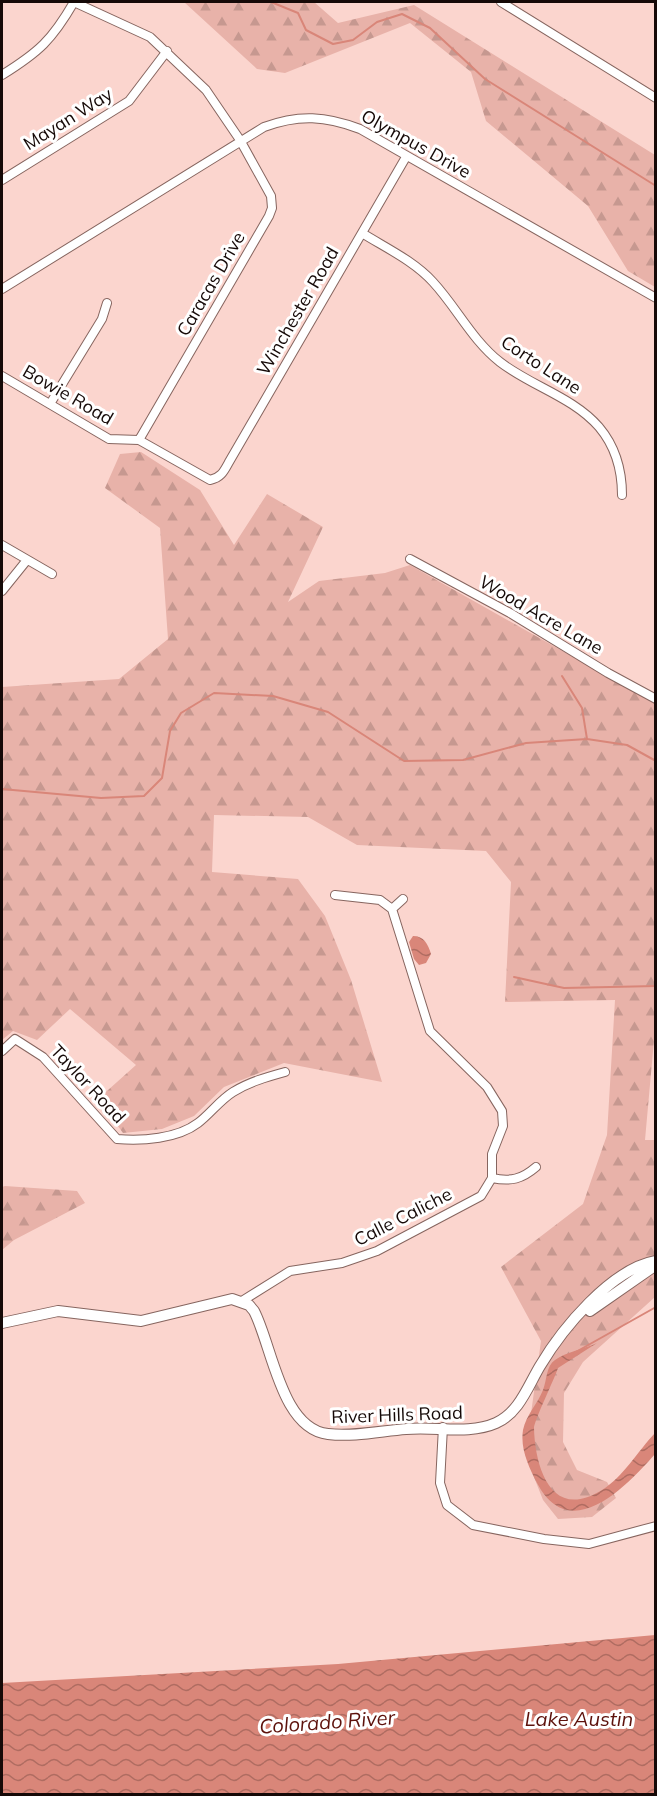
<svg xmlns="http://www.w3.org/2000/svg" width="657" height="1796" viewBox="0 0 657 1796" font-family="Mulish,sans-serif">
<defs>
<pattern id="forest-firs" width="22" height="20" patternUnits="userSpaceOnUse" patternTransform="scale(1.5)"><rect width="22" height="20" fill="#e8b2a9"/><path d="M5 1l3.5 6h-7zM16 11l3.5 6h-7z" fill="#c69890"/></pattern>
<pattern id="water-waves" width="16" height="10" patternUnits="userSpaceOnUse" patternTransform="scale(1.5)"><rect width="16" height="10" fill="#d98679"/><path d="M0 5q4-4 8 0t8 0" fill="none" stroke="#af6c61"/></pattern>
</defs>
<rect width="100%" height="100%" fill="#fbd5ce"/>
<!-- forest -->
<path fill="url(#forest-firs)" d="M 184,2 L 314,2 L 338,23 L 414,5 L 655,155 L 655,287 L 628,271 L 588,206 L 486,121 L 471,72 L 410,23 L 285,73 L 257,69 Z
M 141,452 L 200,490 L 234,545 L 267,494 L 323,527 L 288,602 L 319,581 L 385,573 L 410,565 L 653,702 L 655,699 L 656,1018 L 645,1140 L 655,1140 L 655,1297 L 583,1362 L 564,1393 L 563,1442 L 577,1470 L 607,1482 L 616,1498 L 592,1517 L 558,1519 L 543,1500 L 532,1472 L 529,1428 L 541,1341 L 501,1267 L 583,1204 L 607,1135 L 615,1000 L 505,1002 L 511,882 L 486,851 L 357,845 L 308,817 L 214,815 L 212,872 L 298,879 L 325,916 L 351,980 L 382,1082 L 284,1063 L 224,1087 L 194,1116 L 162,1129 L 123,1133 L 98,1099 L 136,1065 L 70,1009 L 37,1040 L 13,1031 L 2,1040 L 2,687 L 119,679 L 168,639 L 160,528 L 105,488 L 120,454 Z
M 5,1186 L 77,1191 L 85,1203 L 14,1240 L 2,1250 L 2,1187 Z"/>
<!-- water -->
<path fill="url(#water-waves)" d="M 413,936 C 424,936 428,944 431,954 L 426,963 L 419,965 L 414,959 L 409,942 Z
M 597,1343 L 558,1368 C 554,1380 534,1421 534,1428 C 535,1467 551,1522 602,1490 C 623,1477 638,1451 655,1433 L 655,1454 C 627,1486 570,1546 537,1483 C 529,1467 520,1449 523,1430 C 526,1415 538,1403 543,1390 C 547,1380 546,1366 555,1360 C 566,1352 584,1349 597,1343 Z
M 655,1635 L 655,1794 L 2,1794 L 2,1683 L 338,1664 Z"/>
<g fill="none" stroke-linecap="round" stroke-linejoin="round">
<!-- stream -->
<path stroke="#d98679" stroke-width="2" d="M 271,2 L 298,13 L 306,30 L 333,44 L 353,40 L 377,22 L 402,14 L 430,28 L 485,79 L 656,186
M 562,676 L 582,708 L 587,739
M 2,789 L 101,798 L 144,796 L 162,778 L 170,731 L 181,713 L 214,693 L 273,696 L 328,712 L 404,761 L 463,760 L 526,743 L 587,739 L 627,745 L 656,761
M 514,977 L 564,988 L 656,986
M 574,1353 L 656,1307"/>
<!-- minor casing -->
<g stroke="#86655f" stroke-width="10">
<path id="minor" d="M 74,2 L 150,37 L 206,90 L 240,140 L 271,196 L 272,208 L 269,216 L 139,440
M 501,2 L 656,98
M 2,75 C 39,52 52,40 74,2
M 2,180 L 129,101 L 167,51
M 362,233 C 386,248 414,261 433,282 C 457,308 472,340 500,362 C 531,386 573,397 599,427 C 615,446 622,470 622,495
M 2,289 L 264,127 C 299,114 326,116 360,129 L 656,298
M 2,376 L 109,439 L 139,440 L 210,480 C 221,478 224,471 229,462 L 406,157
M 50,404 L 102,319 L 107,303
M 2,545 L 52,574
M 410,559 L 510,613 L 608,673 L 656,699
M 2,591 L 27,560
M 335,895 L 380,900 L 392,909 L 430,1031 L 487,1087 L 502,1111 L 503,1126 L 492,1154 L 492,1178
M 392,909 L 403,899
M 2,1051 L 15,1039 L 43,1057 L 117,1139 C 142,1141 177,1139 198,1123 C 210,1114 220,1100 233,1092 C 249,1082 267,1077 285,1072
M 242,1301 L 290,1271 L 342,1263 L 377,1251 L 481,1196 L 492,1178 C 511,1182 522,1179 536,1167
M 443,1427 L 440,1483 L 447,1505 L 473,1525 L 544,1539 L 589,1544 L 656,1526"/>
</g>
<!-- tertiary casing -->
<g stroke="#86655f" stroke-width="12">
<path id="tertiary" d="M 590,1311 L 656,1265
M 2,1323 L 58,1311 L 141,1321 L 232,1299 L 249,1305 L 254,1311 C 272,1345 281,1429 328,1434 C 354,1437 381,1431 406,1429 C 435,1426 469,1435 496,1423 C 519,1413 528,1386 540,1366 C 562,1329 611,1269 656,1261"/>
</g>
<!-- minor -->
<use href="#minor" stroke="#fff" stroke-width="8"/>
<!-- tertiary -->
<use href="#tertiary" stroke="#fff" stroke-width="10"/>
</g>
<g text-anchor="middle" stroke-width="6" stroke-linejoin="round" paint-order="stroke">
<!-- street labels -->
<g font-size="18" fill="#150907" stroke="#fff">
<text transform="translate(68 119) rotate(-32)" y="6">Mayan Way</text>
<text transform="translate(416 144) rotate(29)" y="6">Olympus Drive</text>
<text transform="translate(211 284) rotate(-60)" y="6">Caracas Drive</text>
<text transform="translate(298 311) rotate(-60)" y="6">Winchester Road</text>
<text transform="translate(541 365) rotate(33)" y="6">Corto Lane</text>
<text transform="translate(68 395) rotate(30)" y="6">Bowie Road</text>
<text transform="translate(541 615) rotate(30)" y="6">Wood Acre Lane</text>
<text transform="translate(88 1084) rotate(47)" y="6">Taylor Road</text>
<text transform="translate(403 1217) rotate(-27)" y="6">Calle Caliche</text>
<text transform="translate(397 1415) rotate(-2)" y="6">River Hills Road</text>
</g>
<!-- water labels -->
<g font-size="20" font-style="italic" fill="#5d120c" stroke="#fff">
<text x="579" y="1726">Lake Austin</text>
<text transform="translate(327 1722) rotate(-4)" y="7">Colorado River</text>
</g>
</g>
<!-- border -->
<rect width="657" height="1796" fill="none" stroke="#150907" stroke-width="6"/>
</svg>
